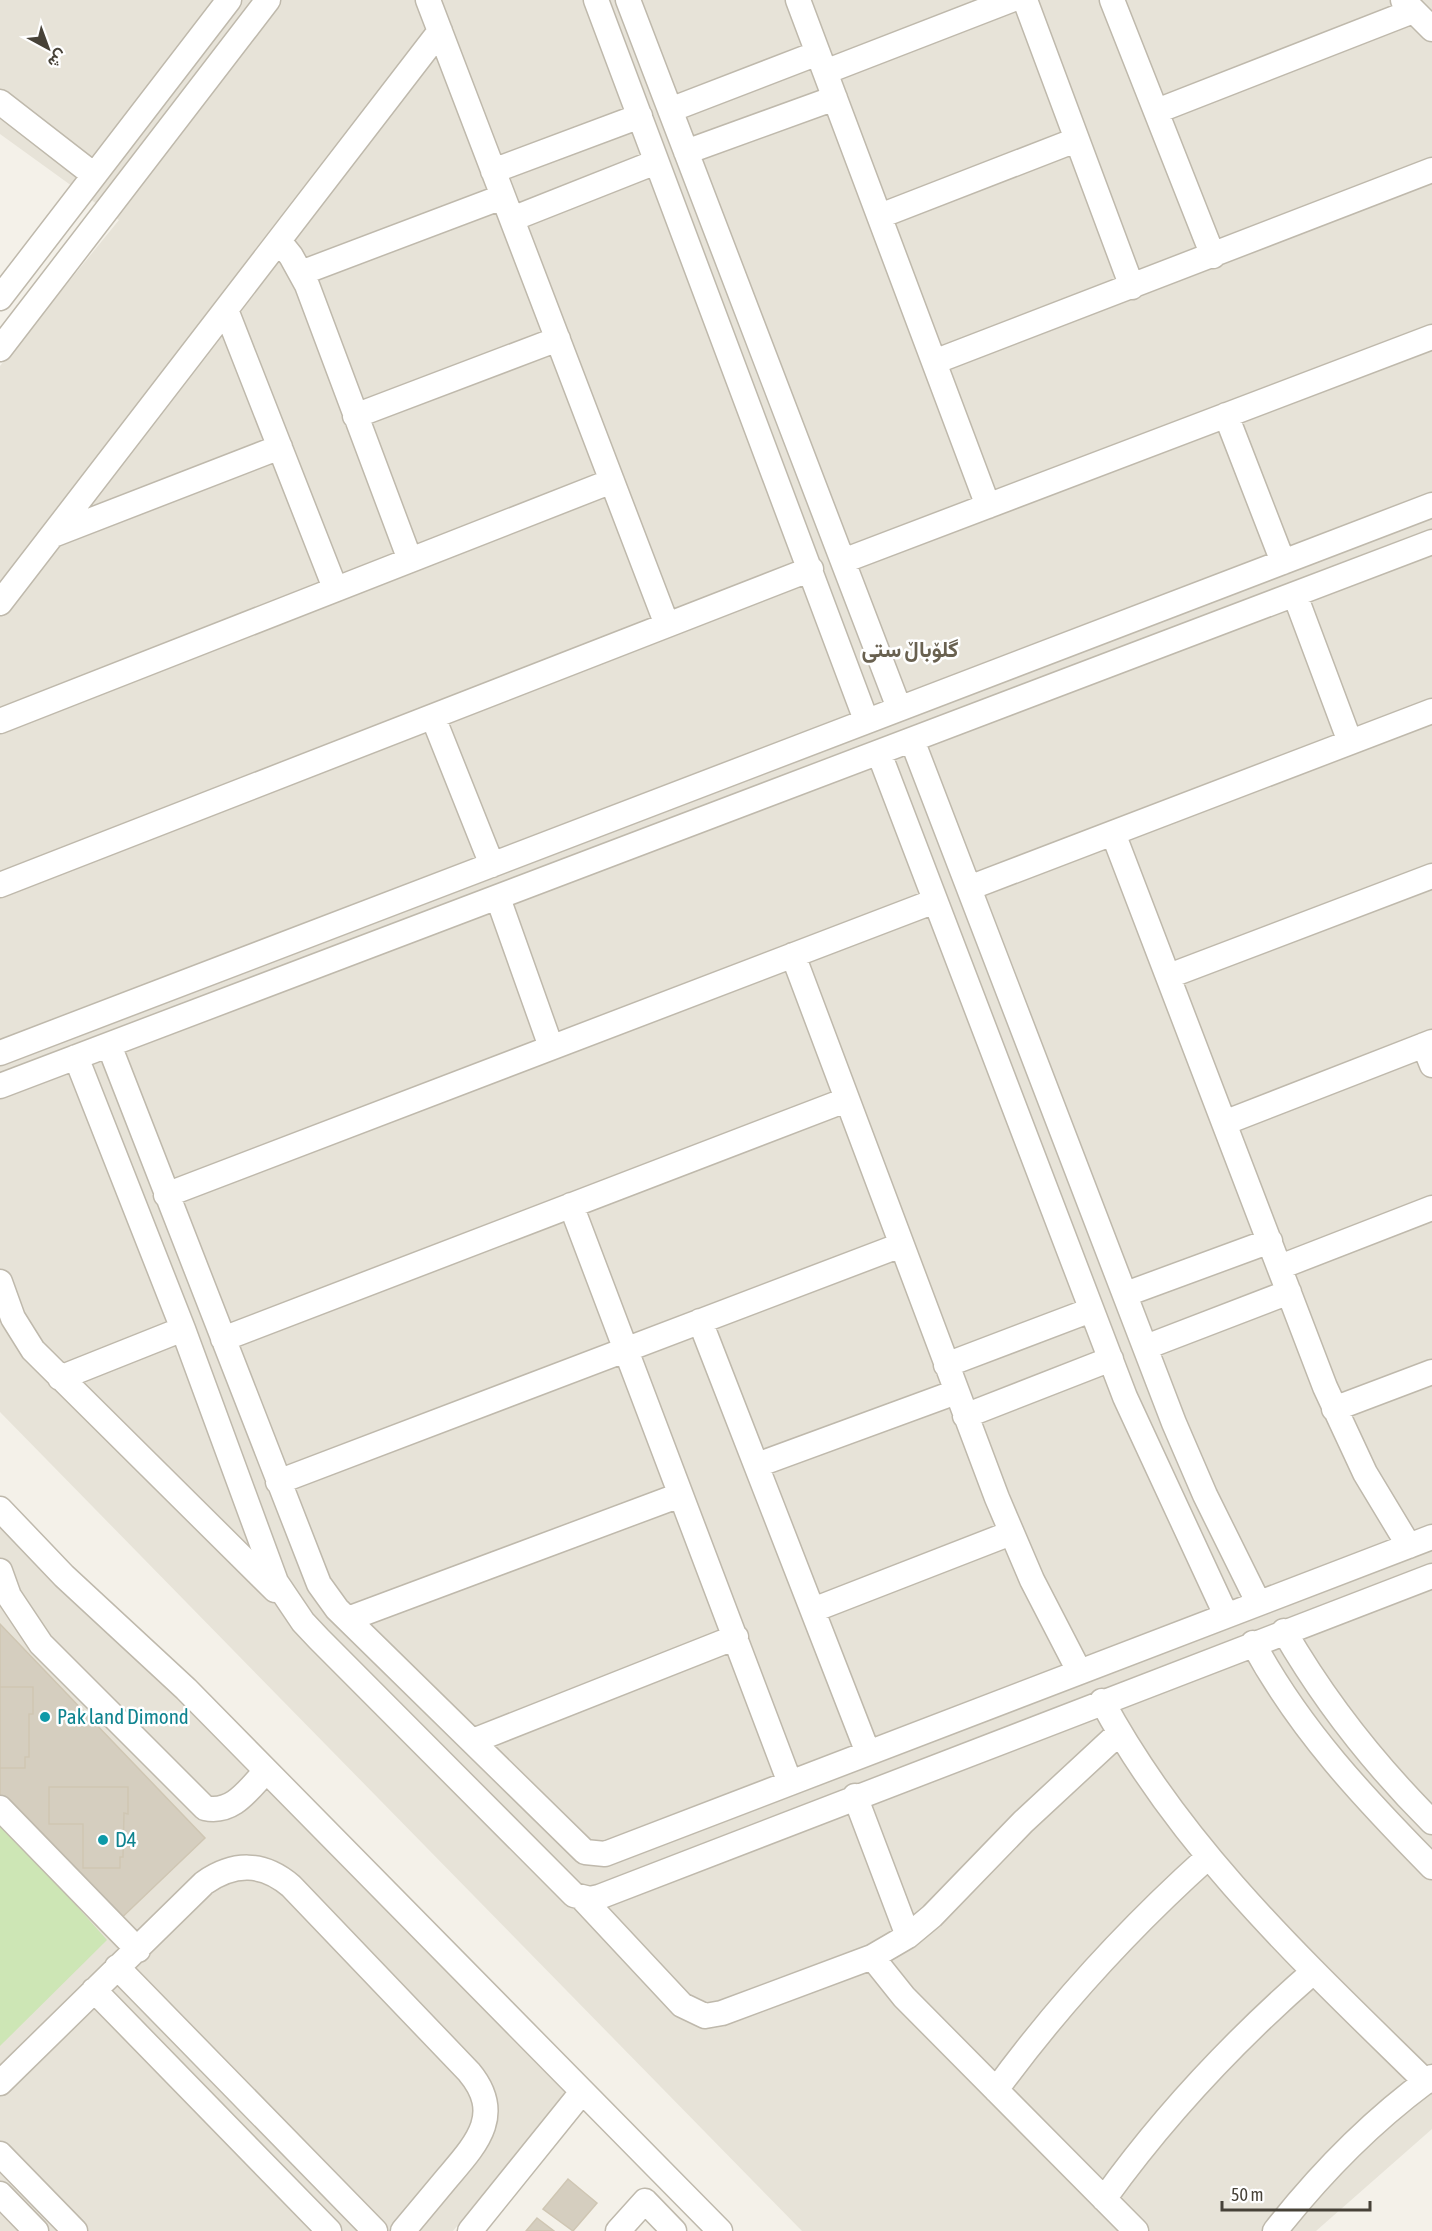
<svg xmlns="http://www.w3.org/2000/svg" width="1432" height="2231" viewBox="0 0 1432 2231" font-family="'Asap Condensed',Vazirmatn,sans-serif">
<rect width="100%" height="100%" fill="#f4f1e9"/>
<!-- residential -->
<path fill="#e7e3d8" d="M 0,0 L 1432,0 L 1432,2129 L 1316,2231 L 802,2231 L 0,1412 L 0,366 L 119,220 L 0,134 Z
M 0,1522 L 575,2084 L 453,2231 L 0,2231 Z"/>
<!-- green -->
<path fill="#cde6b5" d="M 0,1820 L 107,1940 L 0,2046 Z"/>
<!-- building -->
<path fill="#d5cebf" stroke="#cfc6b3" stroke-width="1.5" d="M 0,1624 L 205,1838 L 112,1927 L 0,1809 Z
M 0,1687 L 33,1687 L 33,1714 L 29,1714 L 29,1757 L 25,1757 L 25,1768 L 0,1768 Z
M 49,1787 L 128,1787 L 128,1814 L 124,1813 L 123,1857 L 120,1857 L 120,1868 L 83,1868 L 83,1824 L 49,1824 Z
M 568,2179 L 597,2203 L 573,2231 L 543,2209 Z
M 537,2218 L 554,2231 L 526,2231 Z"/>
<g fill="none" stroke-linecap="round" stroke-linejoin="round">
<!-- minor casing -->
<g stroke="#bfb9ac" stroke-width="27">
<path id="minor" d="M 428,0 L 667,625
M 596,0 L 866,720
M 628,0 L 899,708
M 798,0 L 988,506
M 1025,0 L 1132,287
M 1112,0 L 1213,256
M 1403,0 L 1432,29
M 825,72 L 1011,0
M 0,102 L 94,175
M 670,110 L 818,53
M 1157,111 L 1413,11
M 686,152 L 835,98
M 493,171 L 640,116
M 880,216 L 1076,140
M 512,219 L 656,162
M 279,241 L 291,256 L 307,285 L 410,560
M 301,273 L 502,197
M 0,298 L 229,0
M 226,310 L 335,588
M 0,349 L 268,0
M 934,362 L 1432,170
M 1226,415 L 1283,562
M 355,416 L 558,339
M 53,535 L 280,447
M 843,561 L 1432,337
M 1295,595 L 1350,742
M 0,603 L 440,31
M 433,717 L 492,865
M 0,721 L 612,481
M 912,740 L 1174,1423 L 1205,1495 L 1258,1602
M 879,753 L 1125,1397 L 1226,1615
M 1113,833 L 1325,1387 L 1365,1473 L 1409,1546
M 0,885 L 811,569
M 969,888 L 1432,711
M 498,898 L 551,1047
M 793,955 L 997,1498 L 1032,1580 L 1079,1671
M 1169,976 L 1432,876
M 109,1045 L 319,1584 L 337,1609 L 585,1852 L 605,1854 L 1432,1537
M 1424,1045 L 1432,1065
M 0,1053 L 1432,505
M 76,1057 L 183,1329 L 276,1582 L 303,1622 L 319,1639 L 574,1895 L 590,1899 L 599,1897 L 1432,1576
M 0,1086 L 1432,542
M 1224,1123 L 1432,1042
M 166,1195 L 935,901
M 571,1205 L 790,1783
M 1280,1267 L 1432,1208
M 0,1282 L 13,1318 L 33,1350 L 275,1590
M 1126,1294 L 1270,1241
M 700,1321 L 868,1753
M 223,1339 L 846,1100
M 1146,1347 L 1289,1292
M 946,1365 L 1091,1310
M 60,1378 L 183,1329
M 1334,1409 L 1432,1372
M 965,1416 L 1111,1359
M 757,1465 L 956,1392
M 278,1482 L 901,1245
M 0,1509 L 64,1576 L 186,1689 L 720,2231
M 0,1571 L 9,1596 L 41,1644 L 205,1808 C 233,1814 248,1790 266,1771
M 813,1610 L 1011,1533
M 348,1619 L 680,1495
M 1284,1631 C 1325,1702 1374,1764 1432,1822
M 1253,1643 C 1299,1729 1364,1798 1432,1867
M 1102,1701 C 1182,1850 1306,1964 1426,2082
M 473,1741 L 736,1637
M 855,1796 L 908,1936
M 0,1808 L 138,1950
M 582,1898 L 682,2005 L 705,2016 L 722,2013 L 872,1957 L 908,1936 L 932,1916 L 1023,1822 L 1119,1733
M 872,1957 L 904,1997 L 1136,2231
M 117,1967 L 375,2231
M 94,1990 L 329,2231
M 0,2083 L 204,1883 C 234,1862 263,1862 291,1886 L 469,2072 C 504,2114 477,2143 448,2177 C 433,2195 418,2213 403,2231
M 996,2090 C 1059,2004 1129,1928 1208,1857
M 0,2154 L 75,2231
M 0,2194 L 36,2231
M 1104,2199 C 1165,2114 1235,2040 1313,1972
M 470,2231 L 582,2092
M 618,2231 L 645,2201 L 674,2231
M 1275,2231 C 1319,2175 1374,2119 1432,2077"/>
</g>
<!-- minor -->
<use href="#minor" stroke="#fff" stroke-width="24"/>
</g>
<!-- markers -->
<g fill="#0f9aa8" stroke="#fff" stroke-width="2">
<circle cx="45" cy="1717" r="6"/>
<circle cx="103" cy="1840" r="6"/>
</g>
<g text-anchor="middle" stroke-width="5" stroke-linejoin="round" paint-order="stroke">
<!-- culture labels -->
<g font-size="21" fill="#0d838f" stroke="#fff" text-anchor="start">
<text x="57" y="1724">Pak land Dimond</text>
<text x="115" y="1847">D4</text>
</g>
<!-- neighbourhood labels -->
<g font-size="22" font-weight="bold" fill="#696150" stroke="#fff">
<text x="910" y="657">گلۆباڵ ستی</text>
</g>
</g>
<!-- north arrow -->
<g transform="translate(48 48) rotate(139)" stroke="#ffffff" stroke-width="4.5" paint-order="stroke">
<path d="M0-4.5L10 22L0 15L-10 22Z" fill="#474238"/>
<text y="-9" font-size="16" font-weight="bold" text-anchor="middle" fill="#474238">ش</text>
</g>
<!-- scale -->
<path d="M1222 2201v9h148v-9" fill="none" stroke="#474238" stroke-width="3"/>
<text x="1231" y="2201" font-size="18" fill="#474238" stroke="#ffffff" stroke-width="4.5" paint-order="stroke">50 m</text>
</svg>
